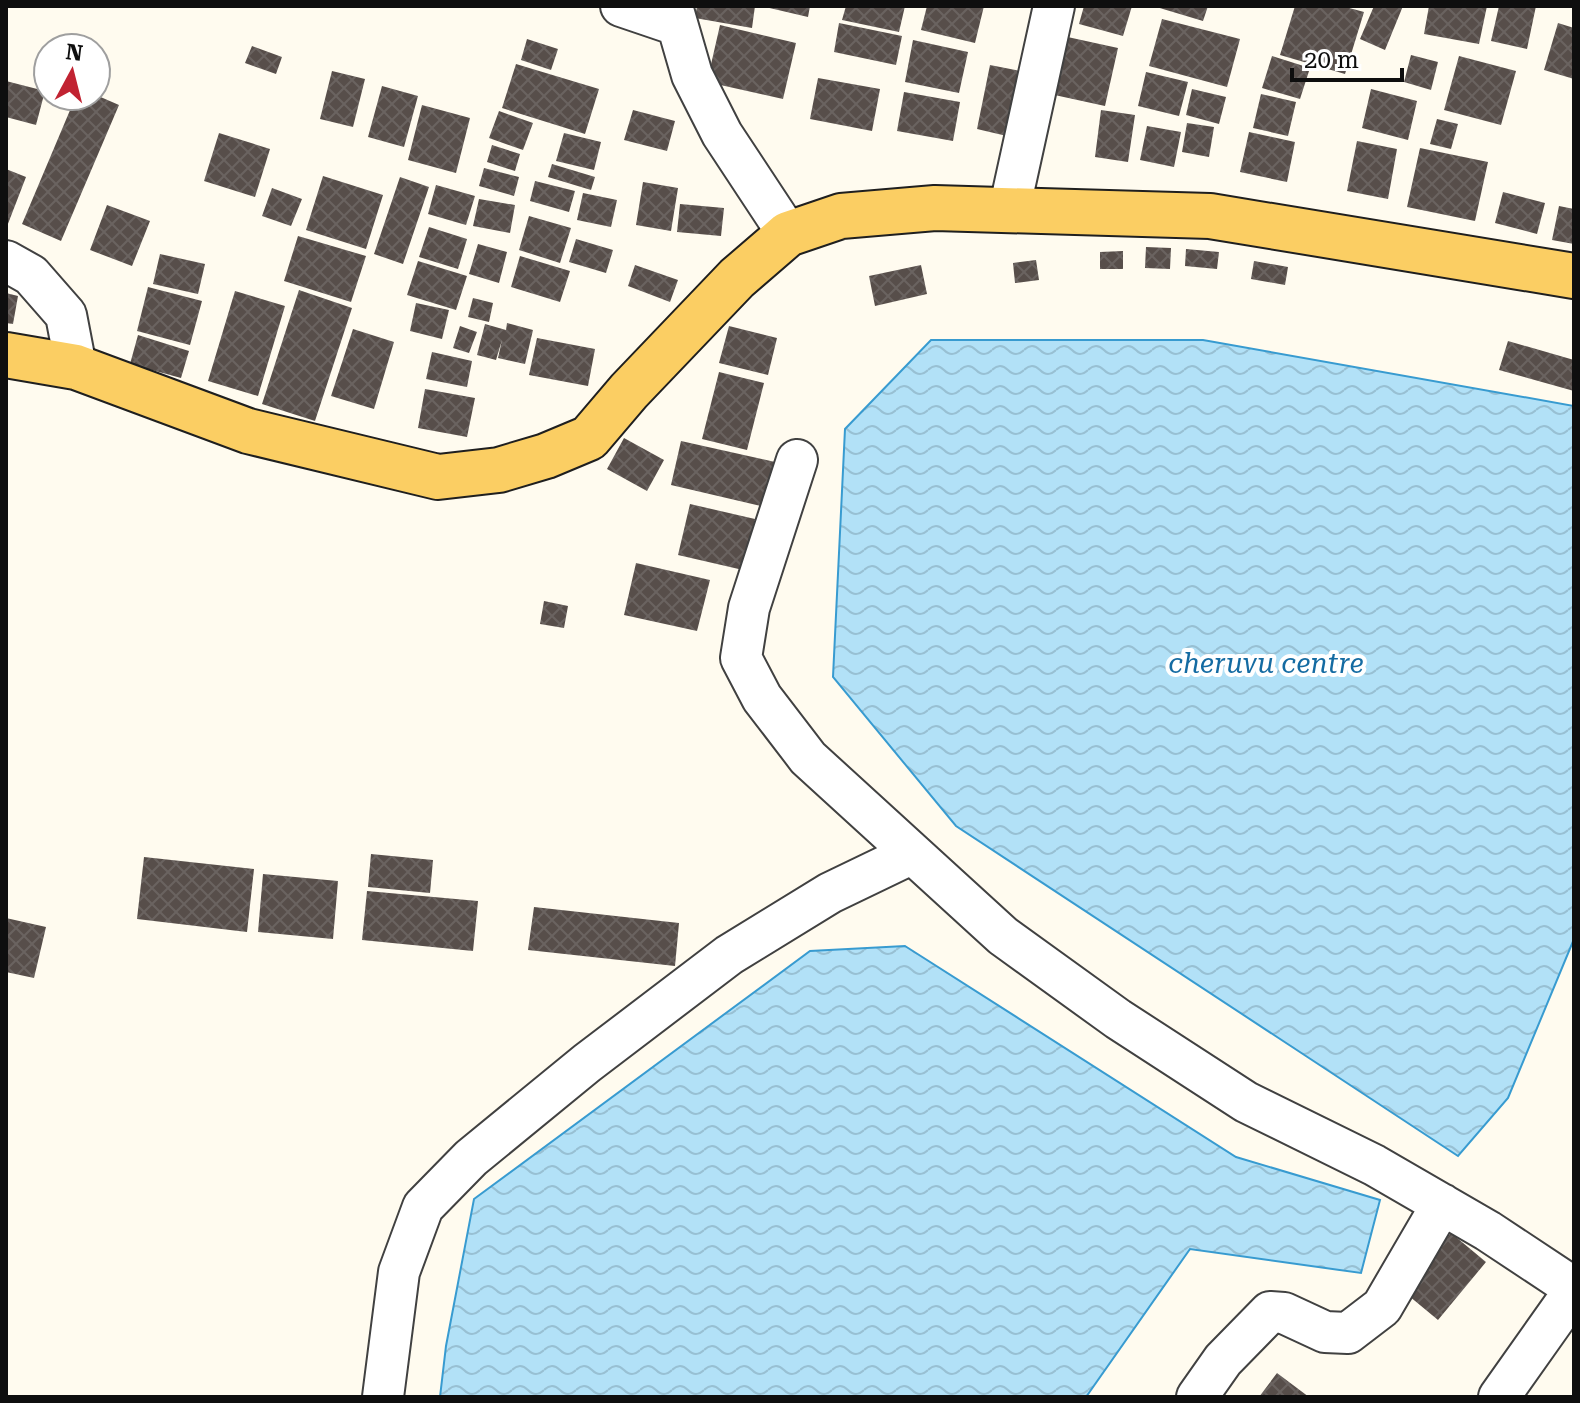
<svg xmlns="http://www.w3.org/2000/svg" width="1580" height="1403" viewBox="0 0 1580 1403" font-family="'Roboto Serif',serif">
<defs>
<pattern id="water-waves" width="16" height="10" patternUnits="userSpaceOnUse" patternTransform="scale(2)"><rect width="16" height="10" fill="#b2e1f7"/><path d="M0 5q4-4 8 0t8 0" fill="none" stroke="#98c0d3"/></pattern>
<pattern id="building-cross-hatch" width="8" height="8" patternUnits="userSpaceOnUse" patternTransform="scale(2)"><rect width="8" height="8" fill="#574e4a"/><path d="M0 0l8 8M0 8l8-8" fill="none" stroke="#6a6360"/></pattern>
</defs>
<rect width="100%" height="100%" fill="#fffbef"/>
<!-- water -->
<path fill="url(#water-waves)" stroke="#389bd0" stroke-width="2" d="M 931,340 L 1203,340 L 1574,406 L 1574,939 L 1508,1098 L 1458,1156 L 956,826 L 833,677 L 845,429 Z
M 905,946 L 1236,1157 L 1380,1200 L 1361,1273 L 1190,1249 L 1086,1397 L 440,1397 L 446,1346 L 474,1199 L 810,951 Z"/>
<!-- building -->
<path fill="url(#building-cross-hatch)" d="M 697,6 L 755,6 L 752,28 L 695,18 Z
M 761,6 L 810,6 L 808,17 Z
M 846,6 L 905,6 L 899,32 L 842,20 Z
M 927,6 L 984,6 L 975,43 L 921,30 Z
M 1084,6 L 1132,6 L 1123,36 L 1079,24 Z
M 1153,6 L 1208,6 L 1203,21 Z
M 1295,6 L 1342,6 L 1364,12 L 1345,74 L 1280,55 Z
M 1374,6 L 1403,6 L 1385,50 L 1360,39 Z
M 1429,6 L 1487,6 L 1479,44 L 1424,34 Z
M 1499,6 L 1536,6 L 1527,49 L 1491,41 Z
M 1162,19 L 1240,39 L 1227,87 L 1149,66 Z
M 839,23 L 902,36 L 896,65 L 834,52 Z
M 1558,23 L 1574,28 L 1574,79 L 1544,70 Z
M 720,25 L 796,43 L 783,99 L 707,82 Z
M 1063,36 L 1118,48 L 1105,106 L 1050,94 Z
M 527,39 L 558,49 L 551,70 L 521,60 Z
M 913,40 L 968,52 L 959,93 L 905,82 Z
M 252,46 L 282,57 L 276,74 L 245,63 Z
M 1411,55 L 1438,62 L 1431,90 L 1404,82 Z
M 1272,56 L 1310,68 L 1300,99 L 1262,88 Z
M 1459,56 L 1516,71 L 1501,125 L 1444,110 Z
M 516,64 L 599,89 L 585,134 L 502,108 Z
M 990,65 L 1025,72 L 1011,137 L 977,129 Z
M 332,71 L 365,79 L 353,127 L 320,119 Z
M 1146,72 L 1188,82 L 1179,116 L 1138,106 Z
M 818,78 L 880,89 L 872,131 L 810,119 Z
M 6,81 L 45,91 L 36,125 L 6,117 Z
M 382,86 L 418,96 L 404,147 L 368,137 Z
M 1192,89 L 1226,97 L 1219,124 L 1186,115 Z
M 1371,89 L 1417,101 L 1408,140 L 1362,128 Z
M 904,92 L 960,102 L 953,141 L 897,131 Z
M 1261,94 L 1296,102 L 1288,136 L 1253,128 Z
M 96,95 L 119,105 L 61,241 L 22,224 L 76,96 Z
M 422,105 L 470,118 L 456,173 L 408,160 Z
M 633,110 L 675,121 L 667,151 L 624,140 Z
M 1101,110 L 1135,115 L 1128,162 L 1095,157 Z
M 499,111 L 533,123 L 523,150 L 489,138 Z
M 1437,119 L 1458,124 L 1451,149 L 1430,144 Z
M 1187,123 L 1214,127 L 1209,157 L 1182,152 Z
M 1147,126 L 1181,132 L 1174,167 L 1140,160 Z
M 1249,132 L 1295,142 L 1287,182 L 1240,172 Z
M 219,133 L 270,149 L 255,197 L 204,181 Z
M 564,133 L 601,142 L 594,170 L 556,161 Z
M 1357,141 L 1397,149 L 1388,199 L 1347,191 Z
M 492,145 L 520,154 L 515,171 L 487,162 Z
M 1420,148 L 1488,162 L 1475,221 L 1407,207 Z
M 552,164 L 595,177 L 591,190 L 548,177 Z
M 484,168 L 519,177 L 514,196 L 479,186 Z
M 6,169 L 26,177 L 6,229 Z
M 323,176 L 383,195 L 366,249 L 306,230 Z
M 400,177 L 429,187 L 403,264 L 374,254 Z
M 535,181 L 575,191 L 569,212 L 530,201 Z
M 643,182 L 678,188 L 671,231 L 636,225 Z
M 436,185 L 475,196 L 466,225 L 428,214 Z
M 272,188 L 302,199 L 291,226 L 262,216 Z
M 1503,192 L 1545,203 L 1537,234 L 1495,223 Z
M 583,193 L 617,200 L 611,227 L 577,220 Z
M 479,199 L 515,205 L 510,233 L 473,226 Z
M 680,204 L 724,208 L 721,236 L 677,232 Z
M 107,205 L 150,221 L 132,266 L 90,250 Z
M 1559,206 L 1574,209 L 1574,244 L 1552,240 Z
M 529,216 L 571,228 L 560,263 L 519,250 Z
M 429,227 L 467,239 L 458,269 L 419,257 Z
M 298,236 L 366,256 L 351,302 L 284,281 Z
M 576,239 L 613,250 L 606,273 L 569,262 Z
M 478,244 L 507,252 L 499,283 L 469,274 Z
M 1146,247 L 1171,248 L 1170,269 L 1145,268 Z
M 1186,249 L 1219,252 L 1217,269 L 1185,266 Z
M 1123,251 L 1123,269 L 1100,269 L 1100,252 Z
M 160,254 L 205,264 L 198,294 L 153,284 Z
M 520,256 L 570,271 L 560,302 L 511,287 Z
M 1036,260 L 1039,280 L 1015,283 L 1013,263 Z
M 418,261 L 467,276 L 456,310 L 407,295 Z
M 1254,261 L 1288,267 L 1285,285 L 1251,279 Z
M 635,265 L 678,280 L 670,302 L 628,286 Z
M 921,265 L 927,294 L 875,306 L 869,276 Z
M 148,287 L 202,301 L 190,345 L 137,331 Z
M 299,290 L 352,308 L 315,421 L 262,404 Z
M 235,291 L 285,306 L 258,396 L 208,381 Z
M 6,293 L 18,296 L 13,324 L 6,323 Z
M 473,298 L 493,303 L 489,322 L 468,317 Z
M 416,303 L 449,310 L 442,339 L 410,331 Z
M 507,323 L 533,330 L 525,364 L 498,358 L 502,340 L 496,360 L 477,355 L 485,324 L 506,330 Z
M 460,326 L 477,332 L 469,353 L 453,348 Z
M 729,326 L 777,338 L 768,375 L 719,363 Z
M 353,329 L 394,342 L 374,409 L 331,396 Z
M 138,335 L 189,351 L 181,378 L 130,364 Z
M 537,338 L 595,349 L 588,386 L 529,375 Z
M 1508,341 L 1574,360 L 1574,391 L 1499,370 Z
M 432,352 L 472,361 L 467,387 L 426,379 Z
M 719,372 L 764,383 L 747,450 L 702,439 Z
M 425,389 L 475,398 L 467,437 L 418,428 Z
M 624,438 L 664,460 L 647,491 L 607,469 Z
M 681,441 L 775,462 L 765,507 L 671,485 Z
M 690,504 L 755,519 L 743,570 L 678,555 Z
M 636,563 L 710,580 L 697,631 L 624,615 Z
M 544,601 L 568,606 L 564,628 L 540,624 Z
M 371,854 L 433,860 L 430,893 L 368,887 Z
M 144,857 L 254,869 L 247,932 L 137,919 Z
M 263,874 L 338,881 L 333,939 L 258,932 Z
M 367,891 L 478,901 L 473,951 L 362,940 Z
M 534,907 L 679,923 L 675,966 L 528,950 Z
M 6,918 L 46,927 L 34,978 L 6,972 Z
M 1451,1233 L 1486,1262 L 1438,1320 L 1403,1291 Z
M 1277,1373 L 1309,1397 L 1259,1397 Z"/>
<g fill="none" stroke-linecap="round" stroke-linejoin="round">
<!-- minor casing -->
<g stroke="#414141" stroke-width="44">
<path id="minor" d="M 621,6 L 677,25
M 672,6 L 692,75 L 722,134 L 788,234
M 1009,211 L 1054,6
M 6,261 L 31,275 L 66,315 L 76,367
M 797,460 L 749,608 L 741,658 L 762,698 L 808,758 L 1003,936 L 1118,1019 L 1246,1102 L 1374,1165 L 1488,1231 L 1574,1288
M 383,1397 L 399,1272 L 423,1207 L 471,1158 L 587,1063 L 729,955 L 830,893 L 911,854
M 1197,1397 L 1223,1360 L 1270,1312 L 1284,1313 L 1325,1332 L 1348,1333 L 1382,1307 L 1442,1204
M 1499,1397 L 1574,1291"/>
</g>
<!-- major casing -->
<g stroke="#1f1f1f" stroke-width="48">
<path id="major" d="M 6,355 L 76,367 L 248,431 L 438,477 L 499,470 L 546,456 L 589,438 L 629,391 L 737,278 L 788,234 L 841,216 L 935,208 L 1210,216 L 1574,276"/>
</g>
<!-- minor -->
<use href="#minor" stroke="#fff" stroke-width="40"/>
<!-- major -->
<use href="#major" stroke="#fbce63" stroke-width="44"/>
</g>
<g text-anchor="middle" stroke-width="8" stroke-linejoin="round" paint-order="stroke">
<!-- water labels -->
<g font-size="28" font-style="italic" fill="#146ba2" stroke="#fff">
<text x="1266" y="673">cheruvu centre</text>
</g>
</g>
<!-- border -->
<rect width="1580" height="1403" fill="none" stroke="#0e0e0e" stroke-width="16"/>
<!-- north arrow -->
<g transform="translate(72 72) rotate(7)"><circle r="38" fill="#ffffff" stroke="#9f9f9f" stroke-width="2"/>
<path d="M0-6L14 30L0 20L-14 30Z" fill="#c12332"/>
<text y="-12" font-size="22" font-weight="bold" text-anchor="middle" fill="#0e0e0e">N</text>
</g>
<!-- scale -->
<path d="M1292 68v12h110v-12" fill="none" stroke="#0e0e0e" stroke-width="4"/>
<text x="1304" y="68" font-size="24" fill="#0e0e0e" stroke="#ffffff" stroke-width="6" paint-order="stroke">20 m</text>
</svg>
